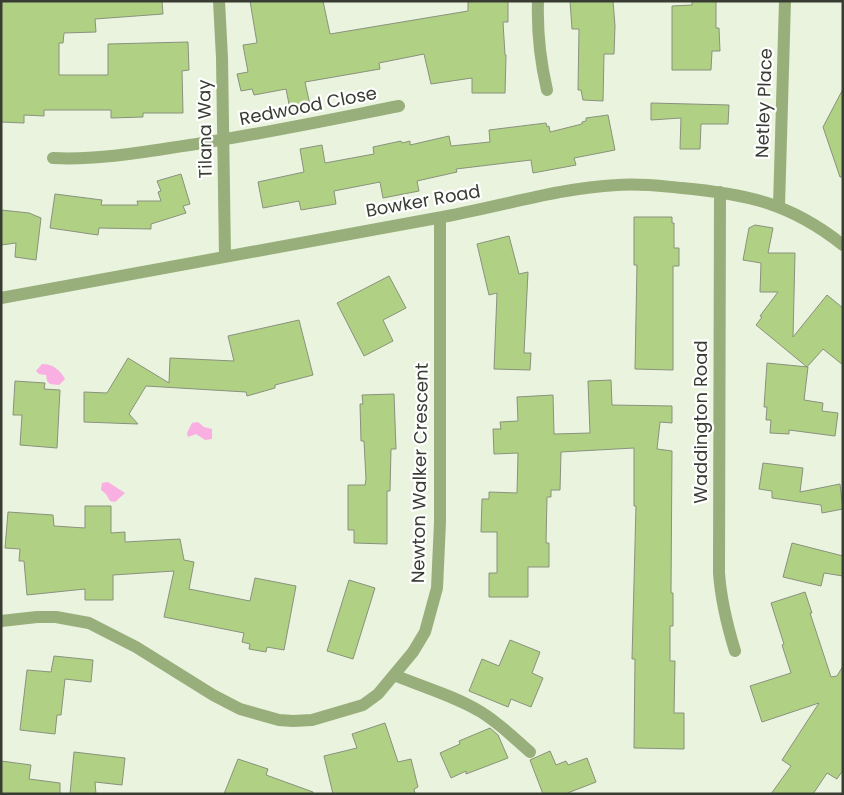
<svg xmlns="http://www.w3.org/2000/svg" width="844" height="795" viewBox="0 0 844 795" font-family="Poppins,sans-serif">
<rect width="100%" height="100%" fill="#e9f3dd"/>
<!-- water -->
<path fill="#faafe3" d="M 42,364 C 53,364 60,370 65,379 L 59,385 L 50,384 L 47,381 L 46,375 L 39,374 L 36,371 Z
M 198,422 L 204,427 L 212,429 L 212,439 L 205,440 L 196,434 L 188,437 L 187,433 L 192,423 Z
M 108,482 L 125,493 L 115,502 L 110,501 L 106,494 L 101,490 L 102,483 Z"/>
<!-- building -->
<path fill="#b0d183" stroke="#89927e" d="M 1,1 L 162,1 L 163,14 L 95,19 L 96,32 L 64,33 L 63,43 L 59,43 L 59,75 L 108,75 L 108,44 L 188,42 L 189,70 L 182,71 L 183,113 L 143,113 L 143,117 L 111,118 L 111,110 L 44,110 L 44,116 L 24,115 L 24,123 L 1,122 Z
M 250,1 L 323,1 L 330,34 L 468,11 L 468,1 L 508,1 L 508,22 L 503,22 L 505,55 L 506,55 L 505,93 L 472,93 L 472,78 L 431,84 L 424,54 L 379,63 L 380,69 L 305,82 L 310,105 L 290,109 L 286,89 L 254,95 L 252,89 L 241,91 L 237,74 L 248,72 L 243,45 L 257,43 Z
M 570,1 L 613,1 L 615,26 L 614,54 L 604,54 L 603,101 L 583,100 L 581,90 L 578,90 L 579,29 L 572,29 Z
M 692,1 L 716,1 L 716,28 L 719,28 L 720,51 L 712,51 L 711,70 L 672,70 L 672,6 L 692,5 Z
M 843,89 L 843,177 L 840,177 L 823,127 Z
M 651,103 L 729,105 L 728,124 L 701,124 L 700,149 L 680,149 L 681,118 L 651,120 Z
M 608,115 L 615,150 L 574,158 L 576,165 L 533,173 L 531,160 L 456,169 L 457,172 L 417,181 L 419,191 L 383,198 L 380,182 L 334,191 L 336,204 L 301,210 L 299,201 L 263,208 L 258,182 L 304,172 L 300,149 L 322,145 L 325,163 L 374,154 L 373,147 L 401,141 L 402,143 L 410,141 L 410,145 L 449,136 L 451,146 L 490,142 L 489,130 L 546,123 L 547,127 L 549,126 L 550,132 L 582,124 L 582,122 L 586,121 L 586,118 Z
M 181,174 L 190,204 L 183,206 L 186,213 L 151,224 L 151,229 L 99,228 L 98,235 L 50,228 L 55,194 L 102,200 L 101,205 L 138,205 L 137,201 L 161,201 L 158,192 L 161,191 L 157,181 Z
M 1,210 L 29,213 L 41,218 L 36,260 L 15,257 L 16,243 L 1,245 Z
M 634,217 L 672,217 L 672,223 L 674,223 L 674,248 L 679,248 L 679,266 L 673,266 L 673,370 L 635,369 L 637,265 L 634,265 Z
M 755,225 L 773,228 L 768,253 L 795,253 L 793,337 L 827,295 L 843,308 L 843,365 L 823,349 L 807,367 L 756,325 L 762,317 L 760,316 L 778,292 L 760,292 L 761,263 L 743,260 L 749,228 Z
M 509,236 L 519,274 L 528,272 L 524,353 L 531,353 L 530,370 L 494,369 L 497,293 L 489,295 L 477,244 Z
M 389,276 L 406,308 L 383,320 L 393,341 L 364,356 L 337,303 Z
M 299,320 L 313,375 L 275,385 L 275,388 L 247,396 L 246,392 L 146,386 L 129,414 L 138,424 L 84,422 L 84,392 L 107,393 L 128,358 L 169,383 L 170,358 L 234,361 L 228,336 Z
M 767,363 L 808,367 L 804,400 L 823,403 L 822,411 L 838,413 L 835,436 L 789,430 L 789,434 L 770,433 L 771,420 L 766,420 L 767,407 L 764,407 Z
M 611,380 L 612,405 L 672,406 L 672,423 L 660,422 L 657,449 L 672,451 L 671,593 L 673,593 L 673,626 L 670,626 L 670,661 L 675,661 L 674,713 L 684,713 L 684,749 L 634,748 L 635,659 L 632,659 L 636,506 L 634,506 L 634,448 L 561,452 L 560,490 L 551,490 L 551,497 L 547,497 L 546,543 L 549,543 L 549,567 L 528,567 L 528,597 L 489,597 L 489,573 L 497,573 L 497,532 L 481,532 L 482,499 L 489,499 L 489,492 L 517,493 L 518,453 L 494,454 L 493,429 L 501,429 L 500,422 L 518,421 L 517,397 L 553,395 L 554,434 L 590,433 L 588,381 Z
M 15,381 L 45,383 L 44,389 L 60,390 L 57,448 L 20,445 L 22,415 L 13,415 Z
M 394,394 L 396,449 L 391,449 L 390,491 L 387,491 L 387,544 L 354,543 L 354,530 L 348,530 L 348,485 L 365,485 L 366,479 L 364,441 L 361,441 L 360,404 L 363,404 L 362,395 Z
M 763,463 L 803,468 L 800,492 L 840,484 L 843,509 L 822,513 L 821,505 L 772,498 L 772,491 L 759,489 Z
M 85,506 L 111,506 L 111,533 L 125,532 L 125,542 L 180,539 L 184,560 L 194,562 L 189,589 L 250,601 L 255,578 L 296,586 L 284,650 L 267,647 L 266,652 L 249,649 L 250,644 L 242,642 L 244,633 L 164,617 L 174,571 L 113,575 L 113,600 L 85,600 L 85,589 L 27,595 L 24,561 L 19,561 L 20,549 L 5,548 L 8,512 L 53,515 L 54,526 L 85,528 Z
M 792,543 L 843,556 L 843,576 L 824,573 L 821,586 L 783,577 Z
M 349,580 L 375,588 L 353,659 L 327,651 Z
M 805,592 L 812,613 L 810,613 L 831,677 L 837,676 L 843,666 L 843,770 L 837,779 L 827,773 L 813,794 L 771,794 L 791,766 L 782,760 L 819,703 L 762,722 L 750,686 L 791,673 L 782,645 L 784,644 L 771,603 Z
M 510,640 L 540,652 L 532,673 L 543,678 L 531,707 L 511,699 L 508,707 L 469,691 L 482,659 L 499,666 Z
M 54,656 L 93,660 L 91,682 L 65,679 L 61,715 L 57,715 L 55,734 L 20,730 L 27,670 L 51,672 Z
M 385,723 L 398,762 L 411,759 L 418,787 L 414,789 L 415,794 L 333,794 L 324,756 L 357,748 L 352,734 Z
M 490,728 L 498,735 L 508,758 L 466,774 L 466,771 L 451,778 L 440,753 L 460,744 L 459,741 Z
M 550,751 L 556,765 L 566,761 L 568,765 L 587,758 L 596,782 L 565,794 L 543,794 L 530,760 Z
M 74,752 L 125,758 L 122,785 L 95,782 L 96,794 L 70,794 Z
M 238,759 L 268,769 L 266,775 L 313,792 L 313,794 L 224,794 Z
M 1,761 L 31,765 L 29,779 L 60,783 L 60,794 L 1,794 Z"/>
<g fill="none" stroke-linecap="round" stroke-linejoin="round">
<!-- street -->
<path stroke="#98ae7b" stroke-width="12" d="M 219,1 L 222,58 L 225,256
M 538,1 C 537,32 540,60 547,90
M 53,158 C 92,160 131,154 170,148 C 247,137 323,121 399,106
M 720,192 L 719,573 C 721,601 727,625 735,651
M 779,206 L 785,1
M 1,298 C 147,271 292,244 437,218 C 496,208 557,188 617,185 C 639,183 660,186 682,188 C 747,194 790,203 843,245
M 1,621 L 37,617 L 56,617 L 89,623 L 136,647 L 213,695 L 240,709 L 279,720 L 293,721 L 312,720 L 363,705 L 378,694 L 413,652 L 425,632 L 437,588 L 440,522 L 440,218
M 394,675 C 423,687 455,696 481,712 C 499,723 514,738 530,752"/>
</g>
<g text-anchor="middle" stroke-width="4.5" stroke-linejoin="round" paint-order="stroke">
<!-- street labels -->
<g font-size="18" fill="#383c33" stroke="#fff">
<text transform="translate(764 103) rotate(-88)" y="6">Netley Place</text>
<text transform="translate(308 106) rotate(-11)" y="6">Redwood Close</text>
<text transform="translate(205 129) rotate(-91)" y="6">Tilana Way</text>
<text transform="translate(423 201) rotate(-10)" y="6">Bowker Road</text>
<text transform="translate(701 422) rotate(-90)" y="6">Waddington Road</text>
<text transform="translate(420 473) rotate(-89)" y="6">Newton Walker Crescent</text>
</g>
</g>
<!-- border -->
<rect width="844" height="795" fill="none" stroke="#383c33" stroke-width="5"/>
</svg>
